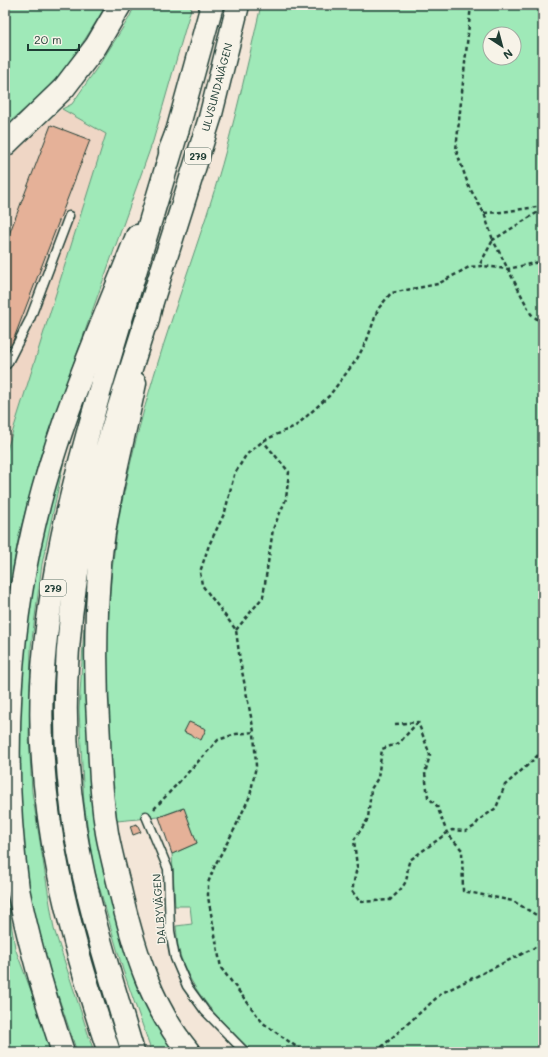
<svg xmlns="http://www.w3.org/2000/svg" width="548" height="1057" viewBox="0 0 548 1057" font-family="Mali,sans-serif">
<rect width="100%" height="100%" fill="#f3e6d8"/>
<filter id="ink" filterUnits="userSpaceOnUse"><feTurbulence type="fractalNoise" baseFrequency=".025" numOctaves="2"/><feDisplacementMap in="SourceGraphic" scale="8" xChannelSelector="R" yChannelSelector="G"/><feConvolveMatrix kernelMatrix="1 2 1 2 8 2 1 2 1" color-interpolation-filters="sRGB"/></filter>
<g filter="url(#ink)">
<!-- built -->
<path fill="#efd6c5" d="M 62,109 L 106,134 L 5,456 L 5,160 Z"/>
<!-- green -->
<path fill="#9fe9b8" stroke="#5f9376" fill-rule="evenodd" d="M 5,5 L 106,5 C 92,29 77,53 59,75 C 43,94 24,110 5,126 Z
M 135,5 L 192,5 L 153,141 L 40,457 L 19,535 L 5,610 L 5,456 L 106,134 L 62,109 L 72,104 L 103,59 L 129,18 Z
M 261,5 L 543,5 L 543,1052 L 253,1052 C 223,1024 190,992 179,951 C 177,943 177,934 176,926 L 192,924 L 190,906 L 175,906 L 172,854 L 197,843 L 183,808 L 159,817 L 117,821 C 103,723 103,622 118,524 C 120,507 125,491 128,474 C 147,386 178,302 206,217 C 229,147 245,76 261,5 ZM 490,34 L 514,34 L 514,58 L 490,58 Z
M 67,447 L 42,564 L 31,647 L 29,736 L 32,792 L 54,929 L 94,1052 L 77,1052 L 36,930 L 20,829 L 17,677 L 36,553 Z
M 84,628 L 88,728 L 113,904 L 137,986 L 176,1052 L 152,1052 L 123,970 L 93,865 L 84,803 L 79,710 Z
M 5,884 L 15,948 L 54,1052 L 5,1052 Z"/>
<!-- building -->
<path fill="#e5b198" stroke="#1f3d34" d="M 51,125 L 90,140 L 11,346 L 5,344 L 5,245 Z
M 189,722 L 206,729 L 201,740 L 184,732 Z
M 184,808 L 197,843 L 172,854 L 159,817 Z
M 137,824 L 141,832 L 133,835 L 130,826 Z"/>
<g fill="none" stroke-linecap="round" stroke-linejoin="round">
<!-- lane casing -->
<g stroke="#1f3d34" stroke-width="11">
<path id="lane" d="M 5,363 L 7,364 L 30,319 L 69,216
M 146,816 L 168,869 L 170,931 L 175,958 L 187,986 L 205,1011 L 245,1052"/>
</g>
<!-- secondary casing -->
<g stroke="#1f3d34" stroke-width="25">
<path id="secondary" d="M 5,145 L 64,88 L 96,46 L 120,5"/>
</g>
<!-- primary casing -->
<g stroke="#1f3d34" stroke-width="25">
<path id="primary" d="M 170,150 L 177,132 L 212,5
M 147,323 L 151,305 L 210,118 L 238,5
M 135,383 C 123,441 106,505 100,563 C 95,622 95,681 99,740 C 100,771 102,803 107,833 C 111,855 117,876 122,898 C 135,952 152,1008 189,1052
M 63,1052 C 45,998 29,944 18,889 C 0,759 8,617 43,490 C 67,403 104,320 137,236"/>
</g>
<!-- highway casing -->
<g stroke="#1f3d34" stroke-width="25">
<path id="highway" d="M 109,1052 C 69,934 36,810 42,685 C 48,569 80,456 113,346 C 134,274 156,203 177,132
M 133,1052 C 111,978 87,905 75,829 C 57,713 66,591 98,478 C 114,420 133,363 151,305"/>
</g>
<!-- path -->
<path stroke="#1f3d34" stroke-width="2.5" stroke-dasharray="4 3" stroke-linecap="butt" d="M 471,5 L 456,150 L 469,187 L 484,213 L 493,240 L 479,266
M 543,209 L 493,240 L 531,314 L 543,324
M 484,213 L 502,212 L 543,206
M 236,630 L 263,597 L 273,529 L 286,499 L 289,472 L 263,441
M 418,722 L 399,743 L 382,749 L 378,778 L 371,789 L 368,819 L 354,840 L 357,867 L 352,891 L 360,902 L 390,900 C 397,893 406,886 407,876 C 408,870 407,866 410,860 L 447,833 L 452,830 L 466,831 L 475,826 L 479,820 L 496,808 L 505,785 L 530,763 L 543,750
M 395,724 L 418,722 L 430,755 L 425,773 L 428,797 L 437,806 L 447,833 L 462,850 L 463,891 L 513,901 L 543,919
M 154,809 L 218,740 L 236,734 L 254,732
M 308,1052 L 298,1048 L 263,1023 L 221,968 L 208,897 L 208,883 L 215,865 L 234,830 L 250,796 L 256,766 L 254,732 L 240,661 L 236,630 L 202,585 L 200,572 L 209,545 L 225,512 L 234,475 L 246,455 L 263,441 L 297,425 L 329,396 L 357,359 L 367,340 L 378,309 L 391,293 L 438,284 L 469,267 L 483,266 L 508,269 L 543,261
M 348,1052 L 359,1052
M 376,1052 L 442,993 L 534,948 L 543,940"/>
<!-- lane -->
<use href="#lane" stroke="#f7f3e8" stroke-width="8"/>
<!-- secondary -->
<use href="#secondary" stroke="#f7f3e8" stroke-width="22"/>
<!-- primary -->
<use href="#primary" stroke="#f7f3e8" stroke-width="22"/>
<!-- highway -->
<use href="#highway" stroke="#f7f3e8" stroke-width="22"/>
</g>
</g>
<g text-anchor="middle" stroke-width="3" stroke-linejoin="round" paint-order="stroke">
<!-- shield labels -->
<g fill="#f7f3e8" stroke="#60746a" stroke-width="1">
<rect x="185" y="148" width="26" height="16" rx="3"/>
<rect x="40" y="580" width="26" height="16" rx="3"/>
</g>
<g font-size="10" font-weight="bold" fill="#1f3d34">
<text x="198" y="160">279</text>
<text x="53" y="592">279</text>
</g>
<!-- street labels -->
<g font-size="11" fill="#1f3d34" stroke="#f7f3e8">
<text transform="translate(217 87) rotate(-75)" y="4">ULVSUNDAVÄGEN</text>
<text transform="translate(159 909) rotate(-94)" y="4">DALBYVÄGEN</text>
</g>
</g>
<!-- margin -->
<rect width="548" height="1057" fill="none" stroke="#f7f3e8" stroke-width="20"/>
<rect x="10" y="10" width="528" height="1037" fill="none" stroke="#1f3d34" stroke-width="1.5" filter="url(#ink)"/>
<!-- north arrow -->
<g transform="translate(502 46) rotate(144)"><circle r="19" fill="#f7f3e8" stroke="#a1aaa0"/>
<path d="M0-3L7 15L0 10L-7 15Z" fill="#1f3d34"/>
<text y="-6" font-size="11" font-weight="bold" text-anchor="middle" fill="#1f3d34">N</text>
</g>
<!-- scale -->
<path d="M28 44v6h51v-6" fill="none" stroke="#1f3d34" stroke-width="2"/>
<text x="34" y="44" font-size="12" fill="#1f3d34" stroke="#f7f3e8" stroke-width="3" paint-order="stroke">20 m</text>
</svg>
